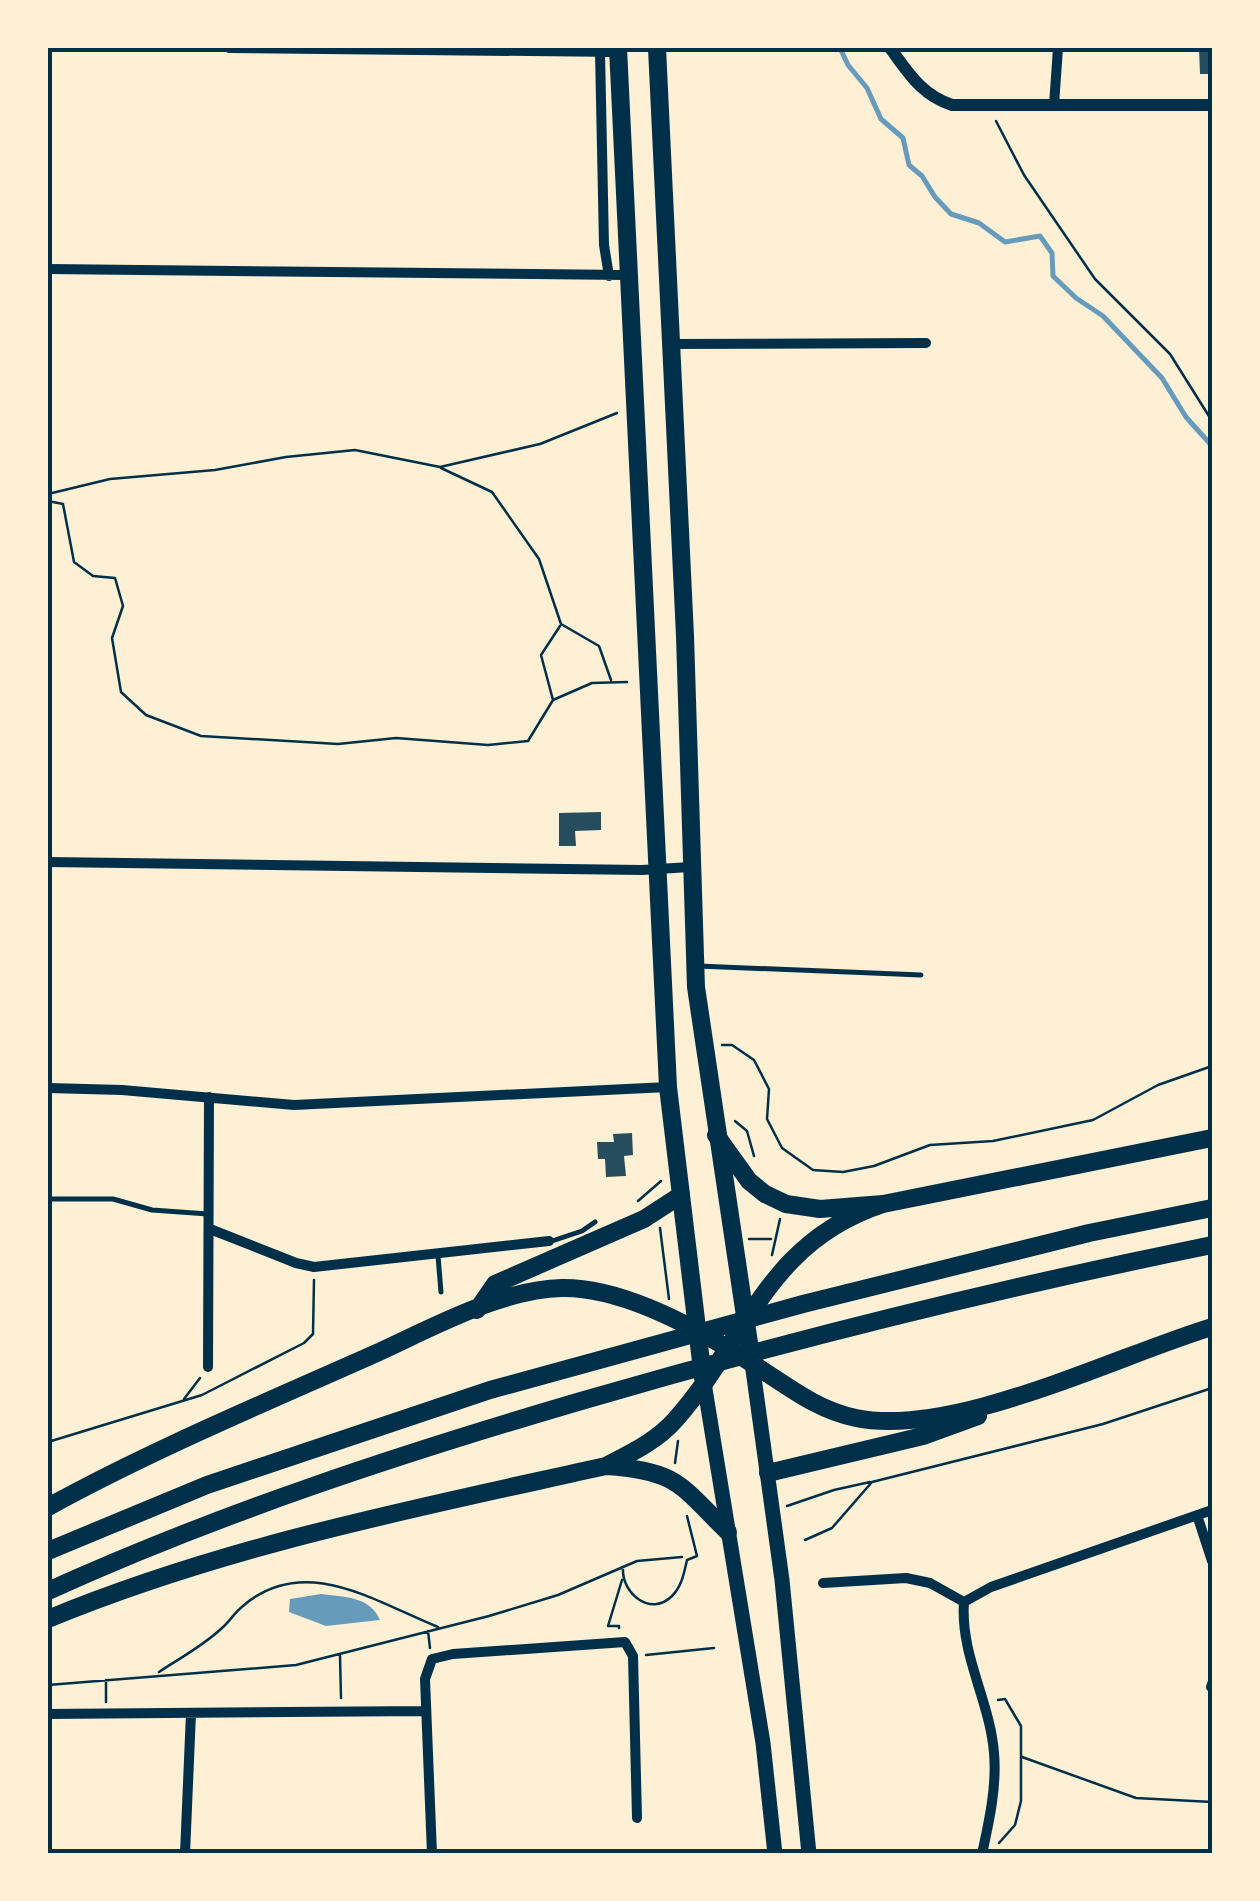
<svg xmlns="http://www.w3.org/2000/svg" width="1260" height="1901" viewBox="0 0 1260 1901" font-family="Raleway,sans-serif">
<rect width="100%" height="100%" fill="#fdf0d5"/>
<!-- water -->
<path fill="#669bbc" d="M 321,1594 C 344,1597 370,1596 380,1620 L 326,1626 L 289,1612 L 290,1599 Z"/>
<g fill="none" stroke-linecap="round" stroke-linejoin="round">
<!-- stream -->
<path stroke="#669bbc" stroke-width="5" d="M 840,48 L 848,65 L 867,88 L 881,119 L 903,138 L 909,165 L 922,176 L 935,197 L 951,214 L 979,223 L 1005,242 L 1040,236 L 1052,253 L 1053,276 L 1076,298 L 1103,316 L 1162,378 L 1186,417 L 1212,446"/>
</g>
<!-- building -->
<path fill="#264d5e" d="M 1199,48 L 1212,48 L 1212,74 L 1200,74 Z
M 601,812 L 601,830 L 575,831 L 576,846 L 559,846 L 559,813 Z
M 632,1133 L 633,1155 L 624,1156 L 626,1176 L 606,1177 L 605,1159 L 598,1159 L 597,1142 L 614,1142 L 613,1134 Z"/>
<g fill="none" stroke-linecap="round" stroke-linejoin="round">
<!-- path -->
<path stroke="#003049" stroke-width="2.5" d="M 996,121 L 1024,175 L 1095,279 L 1170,354 L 1212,421
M 441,468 L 492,492 L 539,559 L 561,624 L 599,646 L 611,680
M 48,494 L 110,479 L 215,470 L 286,457 L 355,450 L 440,467 L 540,444 L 617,413
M 48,501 L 63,504 L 74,562 L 93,576 L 115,578 L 123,606 L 112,638 L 121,692 L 146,715 L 201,736 L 338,744 L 396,738 L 488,745 L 528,741 L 553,700 L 592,683 L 627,682
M 553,700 L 541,655 L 560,626
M 722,1045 L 732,1045 L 754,1060 L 769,1089 L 767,1119 L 782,1148 L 813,1170 L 843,1172 L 874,1166 L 930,1145 L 993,1141 L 1093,1120 L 1158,1085 L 1212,1066
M 735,1121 L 747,1131 L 754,1156
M 638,1201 L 661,1181
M 660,1228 L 669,1299
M 749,1239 L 771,1239
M 772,1255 L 780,1219
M 184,1399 L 200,1378
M 48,1442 L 202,1395 L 304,1343 L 313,1334 L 314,1280
M 675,1463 L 678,1441
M 787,1506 L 834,1490 L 870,1482
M 805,1540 L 832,1528 L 872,1482 L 1103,1424 L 1212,1388
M 623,1569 C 622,1594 651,1617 672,1596 C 682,1586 684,1573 687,1560 L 697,1556 L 687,1516
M 619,1628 L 619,1626 L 608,1626 L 622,1580
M 428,1631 L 430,1648
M 646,1655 L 714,1648
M 340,1656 L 341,1698
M 159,1672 C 180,1658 203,1646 222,1628 C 230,1621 235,1612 243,1606 C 305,1552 377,1603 438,1627
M 106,1680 L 106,1702
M 48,1685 L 296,1665 L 489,1616 L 558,1595 L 637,1561 L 682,1557
M 998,1700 L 1005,1699 L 1021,1726 L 1021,1801 L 1015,1825 L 999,1843
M 1022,1757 L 1136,1798 L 1212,1802"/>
<!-- service -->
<path stroke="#003049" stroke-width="5" d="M 698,966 L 921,975
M 48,1199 L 113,1199 L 152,1210 L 208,1214
M 552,1241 L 582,1231 L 595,1222
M 438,1256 L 441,1292"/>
<!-- minor -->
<path stroke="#003049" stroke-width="10" d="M 229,48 L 618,52
M 600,52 L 604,245 L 609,276
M 1054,105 L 1058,48
M 48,269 L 627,275
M 670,344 L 926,343
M 48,862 L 642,870 L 690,867
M 48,1088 L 122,1090 L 294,1105 L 668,1087
M 210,1229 L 296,1263 L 314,1267 L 549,1241
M 208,1367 L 209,1097
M 1197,1515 L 1212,1561
M 823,1583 L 906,1578 L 930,1583 L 964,1602 L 991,1587 L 1212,1510
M 964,1602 C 960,1655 990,1701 994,1753 C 997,1786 989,1822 982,1854
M 1211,1687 L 1212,1684
M 48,1714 L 426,1711
M 185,1854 L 191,1713
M 432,1854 L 425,1679 L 432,1659 L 453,1654 L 625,1642 L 633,1656 L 637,1818"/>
<!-- tertiary -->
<path stroke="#003049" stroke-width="12" d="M 890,48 C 908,72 921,95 952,105 L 1212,105"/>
<!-- primary -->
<path stroke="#003049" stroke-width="15" d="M 752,1363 L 782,1580 L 809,1854
M 704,1383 L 763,1743 L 775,1854"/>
<!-- trunk -->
<path stroke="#003049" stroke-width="18" d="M 618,48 L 668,1087 L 703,1378
M 657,48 L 685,636 L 696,987 L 752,1363"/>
<!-- motorway -->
<path stroke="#003049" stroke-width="18" d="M 716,1135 L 749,1181 L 765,1194 L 786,1204 L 820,1209 L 883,1204 L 1212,1138
M 477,1310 L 495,1284 L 644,1219 L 681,1195
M 607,1466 C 678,1471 680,1485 728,1532
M 768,1473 L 923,1436 L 978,1416
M 48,1507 C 152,1450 262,1404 370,1356 C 426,1331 500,1289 562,1288 C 625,1287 704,1332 756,1366 C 789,1387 817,1410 856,1418 C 954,1438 1116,1356 1212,1327
M 48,1551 L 207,1485 L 490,1390 L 803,1304 L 1089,1233 L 1212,1208
M 48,1591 C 220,1513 400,1454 581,1401 C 790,1340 1000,1288 1212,1245
M 48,1619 C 227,1545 417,1508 606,1466 C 631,1453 657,1441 676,1419 C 749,1336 767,1242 883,1204"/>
</g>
<!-- border -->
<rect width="1260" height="1901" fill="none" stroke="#fdf0d5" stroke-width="100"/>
<rect x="50" y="50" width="1160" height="1801" fill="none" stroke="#003049" stroke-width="4"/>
</svg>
